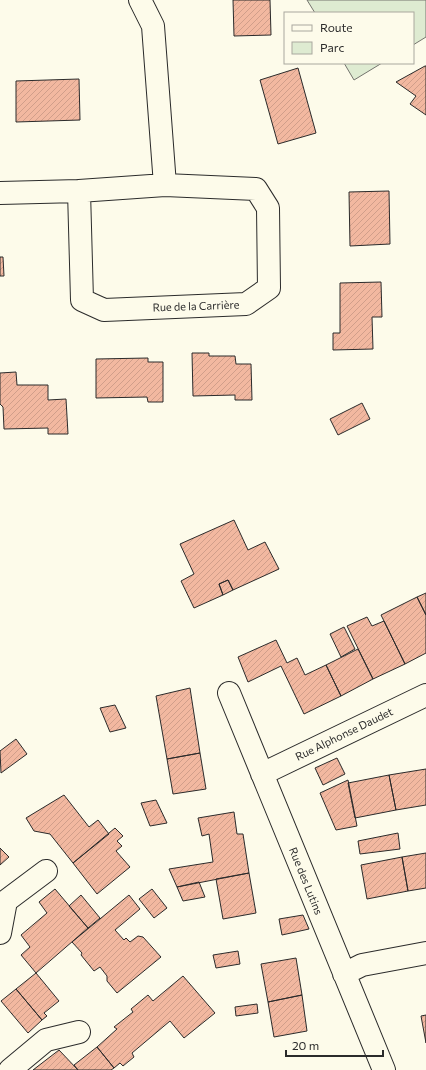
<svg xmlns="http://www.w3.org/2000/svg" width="426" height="1070" viewBox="0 0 426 1070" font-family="Commissioner,sans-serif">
<defs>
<pattern id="building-hatch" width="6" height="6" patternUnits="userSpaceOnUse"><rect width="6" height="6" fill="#f2b8a0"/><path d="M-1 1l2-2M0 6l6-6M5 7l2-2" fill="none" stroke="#d09e8a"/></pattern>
</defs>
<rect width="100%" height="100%" fill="#fdfbea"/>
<!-- green -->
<path fill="#deebd1" stroke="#74746e" d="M 307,0 L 426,0 L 426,37 L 413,45 L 413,13 L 315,13 Z
M 344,63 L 382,63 L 354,80 Z"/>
<!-- building -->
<path fill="url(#building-hatch)" stroke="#2b2b2b" d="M 233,0 L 270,0 L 271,35 L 234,36 Z
M 425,66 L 426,66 L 426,115 L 410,104 L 416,96 L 396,82 Z
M 298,68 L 316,133 L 278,144 L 260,80 Z
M 79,79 L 80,120 L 16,122 L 16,81 Z
M 389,191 L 390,244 L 350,246 L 349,192 Z
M 0,257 L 3,257 L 4,276 L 0,276 Z
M 381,282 L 382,317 L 372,317 L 373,349 L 333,350 L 333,333 L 340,333 L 340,283 Z
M 192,353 L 209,353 L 209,356 L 235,356 L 236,364 L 251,364 L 252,400 L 235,400 L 235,395 L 193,396 Z
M 148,358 L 148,362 L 163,362 L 163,402 L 148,402 L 147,397 L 96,398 L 96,359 Z
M 16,372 L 17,385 L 48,385 L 48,400 L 66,399 L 68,434 L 48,434 L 48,428 L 4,429 L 3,407 L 0,404 L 0,373 Z
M 362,403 L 370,419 L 338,435 L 330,419 Z
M 234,520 L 248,550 L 265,542 L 279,569 L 233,590 L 228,580 L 219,584 L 223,595 L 194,608 L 181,581 L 194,574 L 180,544 Z
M 228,580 L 233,590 L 223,595 L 219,584 Z
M 426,593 L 426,615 L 417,597 Z
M 417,597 L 426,615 L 426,653 L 405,664 L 381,615 Z
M 367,617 L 372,626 L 384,621 L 405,664 L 373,679 L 347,626 Z
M 344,627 L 355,649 L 341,657 L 330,634 Z
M 276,640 L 287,663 L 297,658 L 305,675 L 326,665 L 341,696 L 304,714 L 281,666 L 248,682 L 238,657 Z
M 358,649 L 373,679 L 341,696 L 326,665 Z
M 190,688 L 200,753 L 167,759 L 156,696 Z
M 115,705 L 126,728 L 110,732 L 100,708 Z
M 16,739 L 27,754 L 1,773 L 0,751 Z
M 200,753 L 206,789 L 173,794 L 167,759 Z
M 337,758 L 345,774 L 323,785 L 315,768 Z
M 426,769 L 426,805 L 396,810 L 389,775 Z
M 389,775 L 396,810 L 355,818 L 348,783 Z
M 348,780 L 357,826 L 336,830 L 320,793 Z
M 64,795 L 89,827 L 98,820 L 109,834 L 73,863 L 50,834 L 34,831 L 26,818 Z
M 156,800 L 167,823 L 150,826 L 141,803 Z
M 234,812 L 237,834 L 243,834 L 249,873 L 177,887 L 169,869 L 213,862 L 209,834 L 202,836 L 198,818 Z
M 115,828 L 123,836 L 117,841 L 122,846 L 116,851 L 130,867 L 97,894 L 73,863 Z
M 398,833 L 400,849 L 360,854 L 358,841 Z
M 0,848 L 9,857 L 0,865 Z
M 426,853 L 426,888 L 408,891 L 402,857 Z
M 402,857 L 408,891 L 367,899 L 361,865 Z
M 249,873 L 256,913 L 223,919 L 216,879 Z
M 199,882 L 205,897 L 183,901 L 177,887 Z
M 55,889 L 88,928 L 36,973 L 21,955 L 30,947 L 21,935 L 47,913 L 39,902 Z
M 152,889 L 167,908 L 154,918 L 139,899 Z
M 81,895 L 100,918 L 88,928 L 69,906 Z
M 129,895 L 140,909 L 115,930 L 124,940 L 126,938 L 130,942 L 138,936 L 143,937 L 161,957 L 117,993 L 107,981 L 107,976 L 100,967 L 94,971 L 81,955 L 82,953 L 72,942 Z
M 303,915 L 309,929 L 282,935 L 279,919 Z
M 238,951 L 240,964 L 216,968 L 213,955 Z
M 296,958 L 302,995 L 268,1002 L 261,964 Z
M 36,973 L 59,1001 L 44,1013 L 47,1016 L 42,1020 L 16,989 Z
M 183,976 L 215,1013 L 184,1038 L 170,1021 L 132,1053 L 134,1057 L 123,1066 L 120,1063 L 114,1068 L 97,1047 L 117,1029 L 114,1027 L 133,1012 L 131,1009 L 148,995 L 153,1001 Z
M 16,989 L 42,1020 L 28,1033 L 1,1001 Z
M 302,995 L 307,1031 L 274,1037 L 268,1002 Z
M 257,1004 L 258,1013 L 236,1016 L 235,1007 Z
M 426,1015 L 426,1043 L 421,1016 Z
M 97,1047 L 114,1068 L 111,1070 L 78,1070 L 74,1065 Z
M 59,1050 L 78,1070 L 33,1070 Z"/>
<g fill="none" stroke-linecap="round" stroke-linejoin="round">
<!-- minor casing -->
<g stroke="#2b2b2b" stroke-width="24">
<path id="minor" d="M 140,0 L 153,26 L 165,185
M 165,185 L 256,189 L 268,208 L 269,288 L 246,304 L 104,310 L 82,300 L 79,191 Z
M 0,193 L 79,191
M 229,693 L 384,1070
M 262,774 L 426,695
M 0,933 L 6,901 L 46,871
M 344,974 L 362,965 L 426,953
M 10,1070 L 46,1040 L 79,1032"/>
</g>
<!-- minor -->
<use href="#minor" stroke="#fdfbea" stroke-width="22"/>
</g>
<g text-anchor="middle" stroke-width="3" stroke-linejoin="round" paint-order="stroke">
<!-- street labels -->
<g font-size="11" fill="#2b2b2b" stroke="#fdfbea">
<text transform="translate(196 306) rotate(-2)" y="4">Rue de la Carrière</text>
<text transform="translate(344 734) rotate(-26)" y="4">Rue Alphonse Daudet</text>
<text transform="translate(306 881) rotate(68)" y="4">Rue des Lutins</text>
</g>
</g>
<!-- legend -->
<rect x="284" y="12" width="130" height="52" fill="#fdfbea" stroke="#a9a89e"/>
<rect x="292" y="25" width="20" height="6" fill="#fdfbea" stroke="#a9a89e"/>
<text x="320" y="32" font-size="12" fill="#2b2b2b">Route</text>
<rect x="292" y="42" width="20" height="12" fill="#deebd1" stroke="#a9a89e"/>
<text x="320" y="52" font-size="12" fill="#2b2b2b">Parc</text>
<!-- scale -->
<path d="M286 1050v6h97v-6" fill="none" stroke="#2b2b2b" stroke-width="2"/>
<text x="292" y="1050" font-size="12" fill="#2b2b2b" stroke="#fdfbea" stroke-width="3" paint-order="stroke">20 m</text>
</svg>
